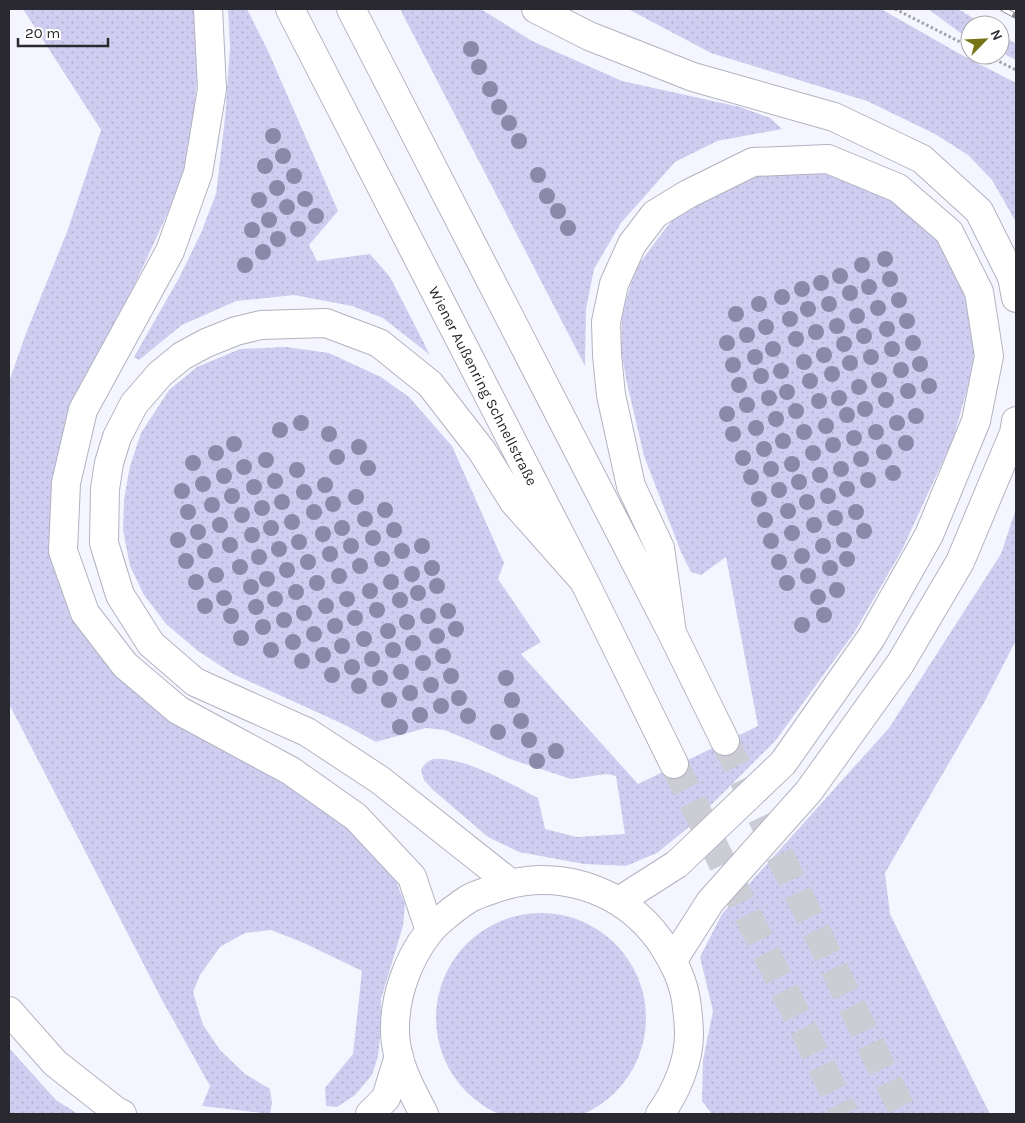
<svg xmlns="http://www.w3.org/2000/svg" width="1025" height="1123" viewBox="0 0 1025 1123" font-family="Karla,sans-serif">
<defs>
<pattern id="grass-dots" width="8" height="8" patternUnits="userSpaceOnUse" patternTransform="scale(1.25)"><rect width="8" height="8" fill="#cfcef0"/><path d="M2 2h.1M6 6h.1" fill="none" stroke="#b2b1ce" stroke-width="1.8" stroke-linecap="round"/></pattern>
</defs>
<rect width="100%" height="100%" fill="#f5f5ff"/>
<!-- grass -->
<path fill="url(#grass-dots)" d="M 23,9 L 197,9 L 199,55 L 192,138 L 180,186 L 130,295 L 103,343 L 67,423 L 76,614 L 95,650 L 117,677 L 161,714 L 321,802 L 378,856 L 393,873 L 405,904 L 403,926 L 381,999 L 381,1029 L 378,1056 L 372,1075 L 355,1095 L 337,1107 L 326,1106 L 325,1088 L 353,1054 L 362,971 L 304,943 L 271,930 L 245,933 L 220,947 L 200,975 L 193,992 L 203,1025 L 220,1050 L 245,1074 L 270,1089 L 272,1103 L 270,1114 L 202,1106 L 210,1086 L 162,1000 L 9,704 L 9,382 L 25,336 L 67,232 L 101,130 Z
M 228,9 L 247,9 L 268,51 L 338,211 L 309,245 L 317,261 L 370,254 L 390,277 L 430,355 L 383,318 L 352,306 L 294,295 L 236,301 L 182,325 L 139,360 L 134,357 L 179,278 L 201,233 L 216,194 L 225,118 L 230,47 Z
M 400,9 L 481,9 L 532,41 L 622,81 L 740,107 L 770,118 L 782,129 L 717,141 L 675,162 L 621,223 L 594,269 L 586,309 L 585,366 Z
M 628,9 L 881,9 L 960,54 L 1016,83 L 1016,222 L 992,180 L 968,155 L 935,134 L 867,101 L 711,53 Z
M 928,9 L 958,9 L 985,25 L 970,25 L 970,38 L 962,34 Z
M 1000,34 L 1016,44 L 1016,60 L 1000,52 Z
M 808,170 L 848,176 L 874,186 L 933,230 L 961,279 L 969,308 L 975,346 L 970,378 L 954,437 L 902,550 L 854,633 L 776,740 L 689,827 L 657,853 L 626,866 L 584,864 L 519,852 L 488,837 L 432,789 L 424,780 L 421,770 C 424,764 429,759 436,759 C 465,757 511,784 538,798 L 545,829 L 577,837 L 625,834 L 616,776 L 607,774 L 571,779 L 510,759 L 469,740 L 444,730 L 426,728 L 376,742 L 343,724 L 233,674 L 198,651 L 166,624 L 144,595 L 130,566 L 123,530 L 124,499 L 130,466 L 141,433 L 169,390 L 197,367 L 240,349 L 286,347 L 329,353 L 381,377 L 409,397 L 452,446 L 504,563 L 498,579 L 541,642 L 521,654 L 638,784 L 758,726 L 726,557 L 701,575 L 691,572 L 681,552 L 644,456 L 626,379 L 621,350 L 622,315 L 630,286 L 639,264 L 659,237 L 677,214 L 744,178 L 771,172 Z
M 1016,509 L 1016,640 L 985,701 L 885,873 L 890,914 L 990,1114 L 712,1114 L 702,1101 L 703,1060 L 713,1011 L 700,957 L 722,914 L 889,728 L 1001,554 Z
M436 1018a105 105 0 1 1 210 0a105 105 0 1 1-210 0Z
M 9,1048 L 56,1100 L 78,1114 L 9,1114 Z"/>
<g fill="none" stroke-linecap="round" stroke-linejoin="round">
<!-- highway-tunnel -->
<path stroke="#ccccd5" stroke-width="28" stroke-dasharray="28 14" stroke-linecap="butt" d="M 725,741 L 904,1114
M 674,764 L 845,1114"/>
<!-- secondary casing -->
<g stroke="#b3b2c1" stroke-width="30">
<path id="secondary" d="M 9,1011 L 55,1063 L 116,1111 L 122,1114
M 370,1114 L 386,1098 L 399,1056
M 424,1114 C 411,1089 396,1063 395,1033 C 394,998 407,960 429,932 C 437,922 456,907 467,900 C 474,895 483,893 491,890 C 554,866 622,887 661,942 C 674,962 685,983 687,1008 C 688,1016 689,1025 689,1034 C 689,1062 676,1092 660,1114"/>
</g>
<!-- highway casing -->
<g stroke="#b3b2c1" stroke-width="30">
<path id="highway" d="M 208,9 L 212,89 L 198,173 L 170,251 L 83,410 L 66,483 L 63,551 L 85,613 L 125,665 L 178,710 L 291,771 L 356,817 L 412,877 L 430,931
M 290,9 L 584,581 L 674,764
M 351,9 L 672,633 L 725,741
M 536,9 L 589,36 L 693,77 L 834,117 L 922,159 L 979,211 L 1012,277 L 1016,298
M 510,883 L 380,780 L 307,732 L 195,682 L 151,644 L 120,595 L 104,543 L 105,489 L 109,463 L 117,437 L 134,404 L 160,374 L 182,356 L 206,343 L 236,331 L 261,325 L 326,323 L 379,343 L 430,384 L 482,451 L 514,502 L 584,581
M 619,901 L 677,864 L 783,763 L 871,638 L 929,535 L 976,421 L 989,356 L 979,292 L 949,232 L 898,188 L 828,159 L 753,162 L 688,194 L 655,214 L 632,244 L 614,284 L 606,322 L 607,355 L 611,395 L 631,486 L 660,548 L 672,633
M 673,960 L 710,902 L 809,791 L 900,664 L 960,562 L 1014,433 L 1016,421"/>
</g>
<!-- path -->
<path stroke="#a3a3ac" stroke-width="3" stroke-dasharray="2.5 2.5" stroke-linecap="butt" d="M 895,9 L 970,47
M 986,55 L 1016,70"/>
<!-- secondary -->
<use href="#secondary" stroke="#fff" stroke-width="28"/>
<!-- highway -->
<use href="#highway" stroke="#fff" stroke-width="28"/>
<!-- rail casing -->
<g stroke="#87878f" stroke-width="5.5">
<path id="rail" d="M 1003,9 L 1016,16"/>
</g>
<!-- rail -->
<use href="#rail" stroke="#fff" stroke-width="4" stroke-dasharray="11" stroke-linecap="butt"/>
</g>
<!-- trees -->
<g fill="#8c88aa">
<circle cx="471" cy="49" r="8"/>
<circle cx="479" cy="67" r="8"/>
<circle cx="490" cy="89" r="8"/>
<circle cx="499" cy="107" r="8"/>
<circle cx="509" cy="123" r="8"/>
<circle cx="273" cy="136" r="8"/>
<circle cx="519" cy="141" r="8"/>
<circle cx="283" cy="156" r="8"/>
<circle cx="265" cy="166" r="8"/>
<circle cx="538" cy="175" r="8"/>
<circle cx="294" cy="176" r="8"/>
<circle cx="277" cy="188" r="8"/>
<circle cx="547" cy="196" r="8"/>
<circle cx="305" cy="199" r="8"/>
<circle cx="259" cy="200" r="8"/>
<circle cx="287" cy="207" r="8"/>
<circle cx="558" cy="211" r="8"/>
<circle cx="316" cy="216" r="8"/>
<circle cx="269" cy="220" r="8"/>
<circle cx="568" cy="228" r="8"/>
<circle cx="298" cy="229" r="8"/>
<circle cx="252" cy="230" r="8"/>
<circle cx="278" cy="239" r="8"/>
<circle cx="263" cy="252" r="8"/>
<circle cx="885" cy="259" r="8"/>
<circle cx="245" cy="265" r="8"/>
<circle cx="862" cy="265" r="8"/>
<circle cx="840" cy="276" r="8"/>
<circle cx="890" cy="279" r="8"/>
<circle cx="821" cy="283" r="8"/>
<circle cx="869" cy="287" r="8"/>
<circle cx="802" cy="289" r="8"/>
<circle cx="850" cy="293" r="8"/>
<circle cx="782" cy="297" r="8"/>
<circle cx="899" cy="300" r="8"/>
<circle cx="759" cy="304" r="8"/>
<circle cx="829" cy="304" r="8"/>
<circle cx="878" cy="308" r="8"/>
<circle cx="808" cy="309" r="8"/>
<circle cx="736" cy="314" r="8"/>
<circle cx="857" cy="316" r="8"/>
<circle cx="790" cy="319" r="8"/>
<circle cx="907" cy="321" r="8"/>
<circle cx="837" cy="326" r="8"/>
<circle cx="766" cy="327" r="8"/>
<circle cx="887" cy="329" r="8"/>
<circle cx="816" cy="332" r="8"/>
<circle cx="747" cy="335" r="8"/>
<circle cx="864" cy="336" r="8"/>
<circle cx="796" cy="339" r="8"/>
<circle cx="727" cy="343" r="8"/>
<circle cx="913" cy="343" r="8"/>
<circle cx="844" cy="344" r="8"/>
<circle cx="773" cy="349" r="8"/>
<circle cx="892" cy="349" r="8"/>
<circle cx="824" cy="355" r="8"/>
<circle cx="755" cy="357" r="8"/>
<circle cx="871" cy="357" r="8"/>
<circle cx="804" cy="362" r="8"/>
<circle cx="850" cy="363" r="8"/>
<circle cx="920" cy="364" r="8"/>
<circle cx="733" cy="365" r="8"/>
<circle cx="901" cy="370" r="8"/>
<circle cx="781" cy="371" r="8"/>
<circle cx="832" cy="374" r="8"/>
<circle cx="761" cy="376" r="8"/>
<circle cx="879" cy="380" r="8"/>
<circle cx="810" cy="381" r="8"/>
<circle cx="739" cy="385" r="8"/>
<circle cx="929" cy="386" r="8"/>
<circle cx="859" cy="387" r="8"/>
<circle cx="908" cy="391" r="8"/>
<circle cx="787" cy="392" r="8"/>
<circle cx="769" cy="398" r="8"/>
<circle cx="839" cy="398" r="8"/>
<circle cx="886" cy="400" r="8"/>
<circle cx="819" cy="401" r="8"/>
<circle cx="747" cy="405" r="8"/>
<circle cx="865" cy="409" r="8"/>
<circle cx="796" cy="411" r="8"/>
<circle cx="727" cy="414" r="8"/>
<circle cx="847" cy="415" r="8"/>
<circle cx="916" cy="416" r="8"/>
<circle cx="776" cy="419" r="8"/>
<circle cx="301" cy="423" r="8"/>
<circle cx="897" cy="423" r="8"/>
<circle cx="826" cy="426" r="8"/>
<circle cx="756" cy="428" r="8"/>
<circle cx="280" cy="430" r="8"/>
<circle cx="804" cy="432" r="8"/>
<circle cx="876" cy="432" r="8"/>
<circle cx="329" cy="434" r="8"/>
<circle cx="733" cy="434" r="8"/>
<circle cx="854" cy="438" r="8"/>
<circle cx="783" cy="441" r="8"/>
<circle cx="906" cy="443" r="8"/>
<circle cx="234" cy="444" r="8"/>
<circle cx="833" cy="445" r="8"/>
<circle cx="359" cy="447" r="8"/>
<circle cx="764" cy="449" r="8"/>
<circle cx="884" cy="452" r="8"/>
<circle cx="216" cy="453" r="8"/>
<circle cx="813" cy="453" r="8"/>
<circle cx="337" cy="457" r="8"/>
<circle cx="743" cy="458" r="8"/>
<circle cx="861" cy="459" r="8"/>
<circle cx="266" cy="460" r="8"/>
<circle cx="193" cy="463" r="8"/>
<circle cx="792" cy="464" r="8"/>
<circle cx="244" cy="467" r="8"/>
<circle cx="368" cy="468" r="8"/>
<circle cx="771" cy="469" r="8"/>
<circle cx="841" cy="469" r="8"/>
<circle cx="297" cy="470" r="8"/>
<circle cx="893" cy="473" r="8"/>
<circle cx="820" cy="475" r="8"/>
<circle cx="224" cy="476" r="8"/>
<circle cx="751" cy="477" r="8"/>
<circle cx="868" cy="480" r="8"/>
<circle cx="275" cy="481" r="8"/>
<circle cx="799" cy="482" r="8"/>
<circle cx="203" cy="484" r="8"/>
<circle cx="325" cy="485" r="8"/>
<circle cx="254" cy="487" r="8"/>
<circle cx="847" cy="489" r="8"/>
<circle cx="779" cy="490" r="8"/>
<circle cx="182" cy="491" r="8"/>
<circle cx="304" cy="492" r="8"/>
<circle cx="232" cy="496" r="8"/>
<circle cx="828" cy="496" r="8"/>
<circle cx="356" cy="497" r="8"/>
<circle cx="759" cy="499" r="8"/>
<circle cx="282" cy="502" r="8"/>
<circle cx="807" cy="502" r="8"/>
<circle cx="333" cy="504" r="8"/>
<circle cx="212" cy="505" r="8"/>
<circle cx="262" cy="508" r="8"/>
<circle cx="385" cy="510" r="8"/>
<circle cx="788" cy="511" r="8"/>
<circle cx="188" cy="512" r="8"/>
<circle cx="314" cy="512" r="8"/>
<circle cx="856" cy="512" r="8"/>
<circle cx="242" cy="515" r="8"/>
<circle cx="835" cy="518" r="8"/>
<circle cx="365" cy="519" r="8"/>
<circle cx="765" cy="520" r="8"/>
<circle cx="292" cy="522" r="8"/>
<circle cx="220" cy="525" r="8"/>
<circle cx="814" cy="525" r="8"/>
<circle cx="271" cy="528" r="8"/>
<circle cx="342" cy="528" r="8"/>
<circle cx="394" cy="530" r="8"/>
<circle cx="864" cy="531" r="8"/>
<circle cx="198" cy="532" r="8"/>
<circle cx="792" cy="533" r="8"/>
<circle cx="323" cy="534" r="8"/>
<circle cx="252" cy="535" r="8"/>
<circle cx="373" cy="538" r="8"/>
<circle cx="178" cy="540" r="8"/>
<circle cx="844" cy="540" r="8"/>
<circle cx="771" cy="541" r="8"/>
<circle cx="299" cy="542" r="8"/>
<circle cx="230" cy="545" r="8"/>
<circle cx="351" cy="546" r="8"/>
<circle cx="422" cy="546" r="8"/>
<circle cx="823" cy="546" r="8"/>
<circle cx="279" cy="549" r="8"/>
<circle cx="205" cy="551" r="8"/>
<circle cx="402" cy="551" r="8"/>
<circle cx="330" cy="554" r="8"/>
<circle cx="802" cy="556" r="8"/>
<circle cx="259" cy="557" r="8"/>
<circle cx="382" cy="559" r="8"/>
<circle cx="847" cy="559" r="8"/>
<circle cx="186" cy="561" r="8"/>
<circle cx="308" cy="562" r="8"/>
<circle cx="779" cy="562" r="8"/>
<circle cx="360" cy="566" r="8"/>
<circle cx="240" cy="567" r="8"/>
<circle cx="432" cy="568" r="8"/>
<circle cx="830" cy="568" r="8"/>
<circle cx="287" cy="570" r="8"/>
<circle cx="412" cy="574" r="8"/>
<circle cx="216" cy="575" r="8"/>
<circle cx="339" cy="576" r="8"/>
<circle cx="808" cy="576" r="8"/>
<circle cx="267" cy="579" r="8"/>
<circle cx="196" cy="582" r="8"/>
<circle cx="391" cy="582" r="8"/>
<circle cx="317" cy="583" r="8"/>
<circle cx="787" cy="583" r="8"/>
<circle cx="437" cy="586" r="8"/>
<circle cx="251" cy="587" r="8"/>
<circle cx="837" cy="590" r="8"/>
<circle cx="370" cy="591" r="8"/>
<circle cx="296" cy="592" r="8"/>
<circle cx="418" cy="593" r="8"/>
<circle cx="818" cy="597" r="8"/>
<circle cx="224" cy="598" r="8"/>
<circle cx="275" cy="599" r="8"/>
<circle cx="347" cy="599" r="8"/>
<circle cx="400" cy="600" r="8"/>
<circle cx="205" cy="606" r="8"/>
<circle cx="326" cy="606" r="8"/>
<circle cx="256" cy="607" r="8"/>
<circle cx="377" cy="610" r="8"/>
<circle cx="448" cy="611" r="8"/>
<circle cx="304" cy="613" r="8"/>
<circle cx="824" cy="615" r="8"/>
<circle cx="231" cy="616" r="8"/>
<circle cx="428" cy="616" r="8"/>
<circle cx="355" cy="618" r="8"/>
<circle cx="284" cy="620" r="8"/>
<circle cx="407" cy="622" r="8"/>
<circle cx="802" cy="625" r="8"/>
<circle cx="335" cy="626" r="8"/>
<circle cx="263" cy="627" r="8"/>
<circle cx="456" cy="629" r="8"/>
<circle cx="388" cy="631" r="8"/>
<circle cx="314" cy="634" r="8"/>
<circle cx="437" cy="636" r="8"/>
<circle cx="241" cy="638" r="8"/>
<circle cx="364" cy="639" r="8"/>
<circle cx="293" cy="642" r="8"/>
<circle cx="413" cy="643" r="8"/>
<circle cx="342" cy="646" r="8"/>
<circle cx="271" cy="650" r="8"/>
<circle cx="393" cy="650" r="8"/>
<circle cx="323" cy="655" r="8"/>
<circle cx="443" cy="656" r="8"/>
<circle cx="372" cy="659" r="8"/>
<circle cx="302" cy="661" r="8"/>
<circle cx="423" cy="663" r="8"/>
<circle cx="352" cy="667" r="8"/>
<circle cx="401" cy="672" r="8"/>
<circle cx="332" cy="675" r="8"/>
<circle cx="451" cy="676" r="8"/>
<circle cx="380" cy="678" r="8"/>
<circle cx="506" cy="678" r="8"/>
<circle cx="431" cy="685" r="8"/>
<circle cx="359" cy="686" r="8"/>
<circle cx="410" cy="693" r="8"/>
<circle cx="459" cy="698" r="8"/>
<circle cx="389" cy="700" r="8"/>
<circle cx="512" cy="700" r="8"/>
<circle cx="441" cy="706" r="8"/>
<circle cx="420" cy="715" r="8"/>
<circle cx="468" cy="716" r="8"/>
<circle cx="521" cy="721" r="8"/>
<circle cx="400" cy="727" r="8"/>
<circle cx="498" cy="732" r="8"/>
<circle cx="529" cy="740" r="8"/>
<circle cx="556" cy="751" r="8"/>
<circle cx="537" cy="761" r="8"/>
</g>
<g text-anchor="middle" stroke-width="5" stroke-linejoin="round" paint-order="stroke">
<!-- street labels -->
<g font-size="15" fill="#29292f" stroke="#fff">
<text transform="translate(483 386) rotate(63)" y="5">Wiener Außenring Schnellstraße</text>
</g>
</g>
<!-- border -->
<rect width="1025" height="1123" fill="none" stroke="#29292f" stroke-width="20"/>
<!-- north arrow -->
<g transform="translate(985 40) rotate(66)"><circle r="24" fill="#ffffff" stroke="#a9a9ac"/>
<path d="M0-4L9 19L0 12L-9 19Z" fill="#777317"/>
<text y="-8" font-size="14" font-weight="bold" text-anchor="middle" fill="#29292f">N</text>
</g>
<!-- scale -->
<path d="M18 38v8h90v-8" fill="none" stroke="#29292f" stroke-width="2.5"/>
<text x="25" y="38" font-size="15" fill="#29292f" stroke="#ffffff" stroke-width="4" paint-order="stroke">20 m</text>
</svg>
